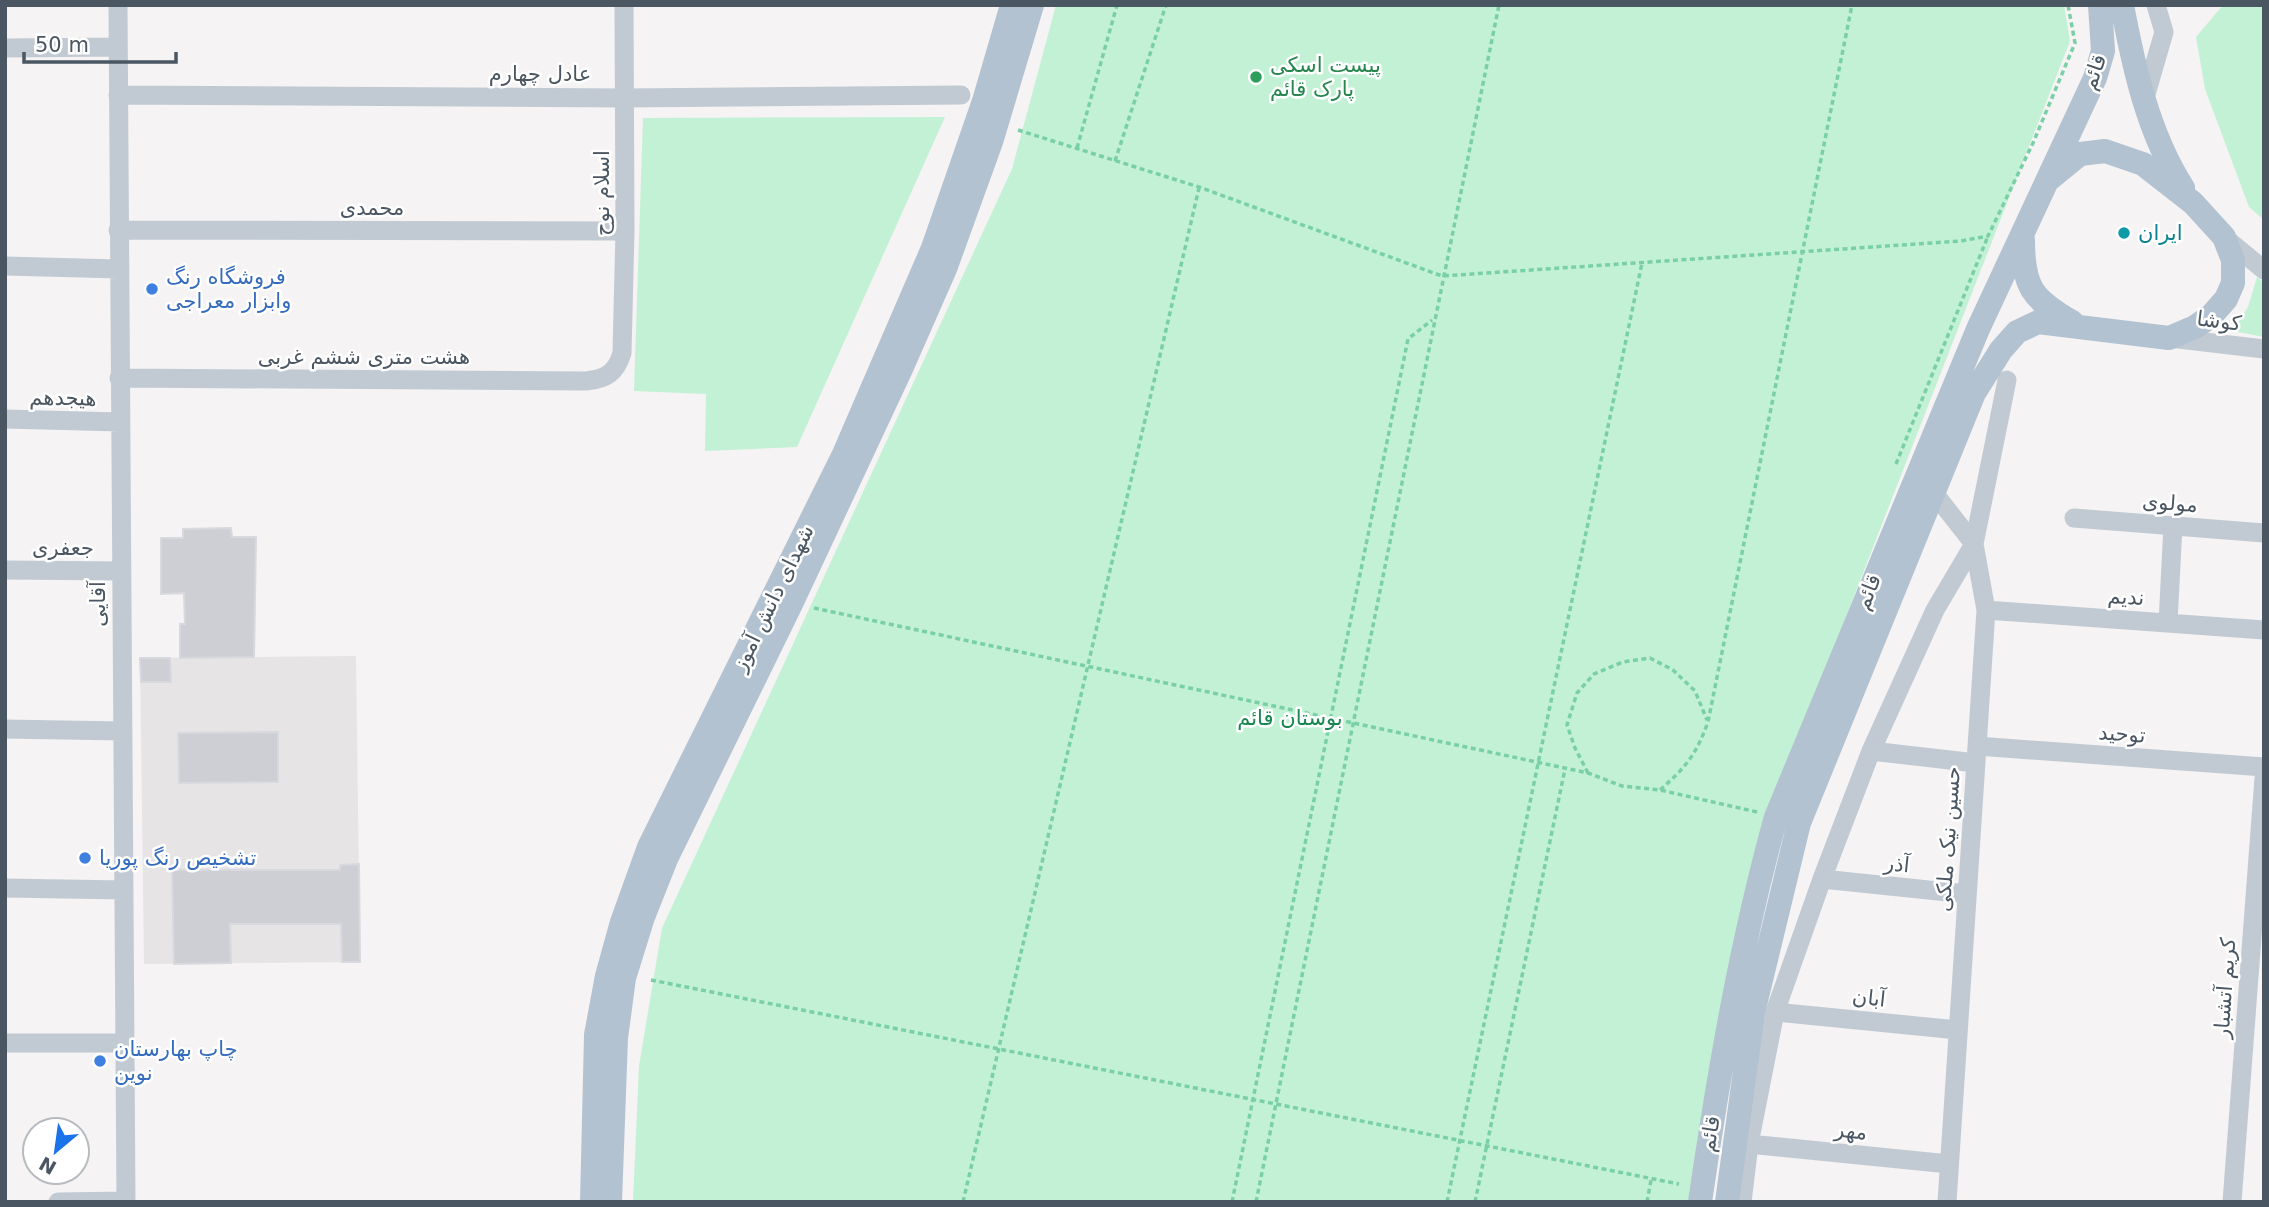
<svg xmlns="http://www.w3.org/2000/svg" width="2269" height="1207" viewBox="0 0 2269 1207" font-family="'DejaVu Sans','Noto Sans Arabic',sans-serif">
<rect width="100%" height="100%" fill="#f5f3f3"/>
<!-- education -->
<path fill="#e6e4e5" d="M 356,656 L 360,962 L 144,964 L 140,658 Z"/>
<!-- green -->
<path fill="#c3f1d5" d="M 1056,5 L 2064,5 L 2070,41 L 1756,848 L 1691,1202 L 633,1202 L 639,1066 L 662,928 L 1012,169 Z
M 2223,5 L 2264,5 L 2264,220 L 2249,207 L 2205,89 L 2196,37 Z
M 945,117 L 797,447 L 705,451 L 706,394 L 634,391 L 643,118 Z
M 2257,277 L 2264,283 L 2264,337 L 2233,331 L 2248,307 Z"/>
<!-- building -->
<path fill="#cdcfd5" stroke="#d7d9de" stroke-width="2" d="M 231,528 L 232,537 L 256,537 L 254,657 L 180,658 L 180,624 L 185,624 L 184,593 L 161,594 L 161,538 L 183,538 L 183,529 Z
M 140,658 L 170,658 L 171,682 L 141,682 Z
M 278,732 L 278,782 L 179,783 L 178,733 Z
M 359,864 L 360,962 L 342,962 L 341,924 L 230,924 L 231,963 L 174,964 L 172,870 L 340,870 L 340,865 Z"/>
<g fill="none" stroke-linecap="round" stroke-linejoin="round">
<!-- path -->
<path stroke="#7ad0a6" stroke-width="3.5" stroke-dasharray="5 3.5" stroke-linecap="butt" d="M 1018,130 L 1199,187 L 1442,276 L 1961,241 L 1988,236 L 2033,143 L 2075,43 L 2068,5
M 1077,148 L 1117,5
M 1115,161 L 1166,5
M 1896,464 L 1988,236
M 814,608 L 1588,773 L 1622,786 L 1660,790 L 1757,812
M 1588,773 L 1575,748 L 1567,725 L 1577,693 L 1594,674 L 1623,662 L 1650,658 L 1673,670 L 1695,691 L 1707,720
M 1660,790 C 1686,767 1696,755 1708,722 L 1852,5
M 651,980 L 1679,1184
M 963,1202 L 1199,188
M 1232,1202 L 1408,339 L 1432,320
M 1256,1202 L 1499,5
M 1447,1202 L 1642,263
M 1475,1202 L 1565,769
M 1647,1202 L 1651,1180"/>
<!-- minor -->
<path stroke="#c1cad2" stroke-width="19" d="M 118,5 L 126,1202
M 5,48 L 118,47
M 118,95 L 625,98 L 961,95
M 2144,101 L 2164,32 L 2156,5
M 118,230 L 625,231
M 2224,237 L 2264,270
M 5,266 L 119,269
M 2170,338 L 2264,349
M 119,378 L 586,381 C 606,379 616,373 622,353 L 625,231 L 624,5
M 5,419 L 120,422
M 1934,493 L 1974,544 L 1986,610 L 1947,1202
M 2074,518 L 2264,533
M 5,570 L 121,571
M 1986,610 L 2264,630
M 2168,623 L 2173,525
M 5,729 L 122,731
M 1977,746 L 2264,767
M 1871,751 L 1976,763
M 1822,879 L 1967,894
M 5,888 L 124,890
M 1775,1012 L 1958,1030
M 5,1043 L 125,1043
M 1749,1144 L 1949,1164
M 58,1202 L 126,1201
M 1742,1202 L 1749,1144 L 1775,1012 L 1822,879 L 1871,751 L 1935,610 L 1974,544 L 2007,380
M 2232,1202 L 2264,778"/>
<!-- major -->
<path stroke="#b3c2d1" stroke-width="24" d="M 2122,5 C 2134,68 2148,133 2183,188
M 2023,240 C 2023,287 2032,299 2072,322
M 592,1202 L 596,1035 L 607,976 L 622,922 L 649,847 L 844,454 L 933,248 L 984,101 L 1012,5
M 610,1202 L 616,1038 L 624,978 L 643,917 L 666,859 L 791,604 L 901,369 L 945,269 L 991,142 L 1032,5
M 1700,1202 C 1719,1072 1741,943 1776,817 L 1978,329 L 2095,78 L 2103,51 L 2100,5
M 1727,1202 L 1753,1013 L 1799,823 L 1974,393 L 2001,350 L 2017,332 L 2038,322 L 2169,338 L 2195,327 L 2211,316 L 2226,299 L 2233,283 L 2233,260 L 2224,237 L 2193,203 L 2143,164 L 2105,151 L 2080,154 L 2047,181"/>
</g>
<!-- markers -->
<circle fill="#2e9e5b" stroke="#fff" stroke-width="2.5" cx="1256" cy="77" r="7"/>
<circle fill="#0f9aa8" stroke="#fff" stroke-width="2.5" cx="2124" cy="233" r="7"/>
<g fill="#3f7fe0" stroke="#fff" stroke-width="2.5">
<circle cx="152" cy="289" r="7"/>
<circle cx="85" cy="858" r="7"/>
<circle cx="100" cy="1061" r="7"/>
</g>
<g text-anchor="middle" stroke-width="5" stroke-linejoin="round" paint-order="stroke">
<!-- leisure labels -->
<g font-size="21" fill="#27864d" stroke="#fff" text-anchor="start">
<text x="1270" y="72">پیست اسکی<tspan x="1270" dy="24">پارک قائم</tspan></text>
</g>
<!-- street labels -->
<g font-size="21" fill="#4a5661" stroke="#fff">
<text transform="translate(2094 72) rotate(-71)" y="7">قائم</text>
<text x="540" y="81">عادل چهارم</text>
<text transform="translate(602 193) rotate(-90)" y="7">اسلام نوح</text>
<text x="372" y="215">محمدی</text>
<text transform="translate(2219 321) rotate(7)" y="7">کوشا</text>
<text x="364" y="364">هشت متری ششم غربی</text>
<text transform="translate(63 398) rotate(1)" y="7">هیجدهم</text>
<text transform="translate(2170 503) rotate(4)" y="7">مولوی</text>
<text x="63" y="555">جعفری</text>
<text transform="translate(1868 592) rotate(-68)" y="7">قائم</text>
<text transform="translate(2126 597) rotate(4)" y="7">ندیم</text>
<text transform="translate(773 598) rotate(-64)" y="7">شهدای دانش آموز</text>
<text transform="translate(98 604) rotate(-90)" y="7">آقایی</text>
<text transform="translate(2122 734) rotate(4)" y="7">توحید</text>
<text transform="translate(1948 839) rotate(-86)" y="7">حسین نیک ملکی</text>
<text transform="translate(1897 864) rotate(6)" y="7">آذر</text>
<text transform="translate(2225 988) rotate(-86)" y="7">کریم آتشبار</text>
<text transform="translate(1869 998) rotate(6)" y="7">آبان</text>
<text transform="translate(1851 1131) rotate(6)" y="7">مهر</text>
<text transform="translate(1710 1134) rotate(-81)" y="7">قائم</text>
</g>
<!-- culture labels -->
<g font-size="21" fill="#0d838f" stroke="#fff" text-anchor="start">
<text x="2138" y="240">ایران</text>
</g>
<!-- shop labels -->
<g font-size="21" fill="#366cbe" stroke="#fff" text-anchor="start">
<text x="166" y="284">فروشگاه رنگ<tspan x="166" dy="24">وابزار معراجی</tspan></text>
<text x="99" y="865">تشخیص رنگ پوریا</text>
<text x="114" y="1056">چاپ بهارستان<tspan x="114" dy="24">نوين</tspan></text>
</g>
<!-- park labels -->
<g font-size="21" fill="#17864f" stroke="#fff">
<text x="1290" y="725">بوستان قائم</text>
</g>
</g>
<!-- border -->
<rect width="2269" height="1207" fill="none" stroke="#4a5661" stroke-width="14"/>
<!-- north arrow -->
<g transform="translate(56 1151) rotate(209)"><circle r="33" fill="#ffffff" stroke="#b7bbc0" stroke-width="2"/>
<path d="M0-5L12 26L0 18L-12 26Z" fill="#1a73e8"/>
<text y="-10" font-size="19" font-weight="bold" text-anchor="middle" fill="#4a5661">N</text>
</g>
<!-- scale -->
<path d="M24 52v10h152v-10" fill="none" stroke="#4a5661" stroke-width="3.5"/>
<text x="35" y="52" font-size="21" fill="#4a5661" stroke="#ffffff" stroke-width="5" paint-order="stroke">50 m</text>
</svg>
